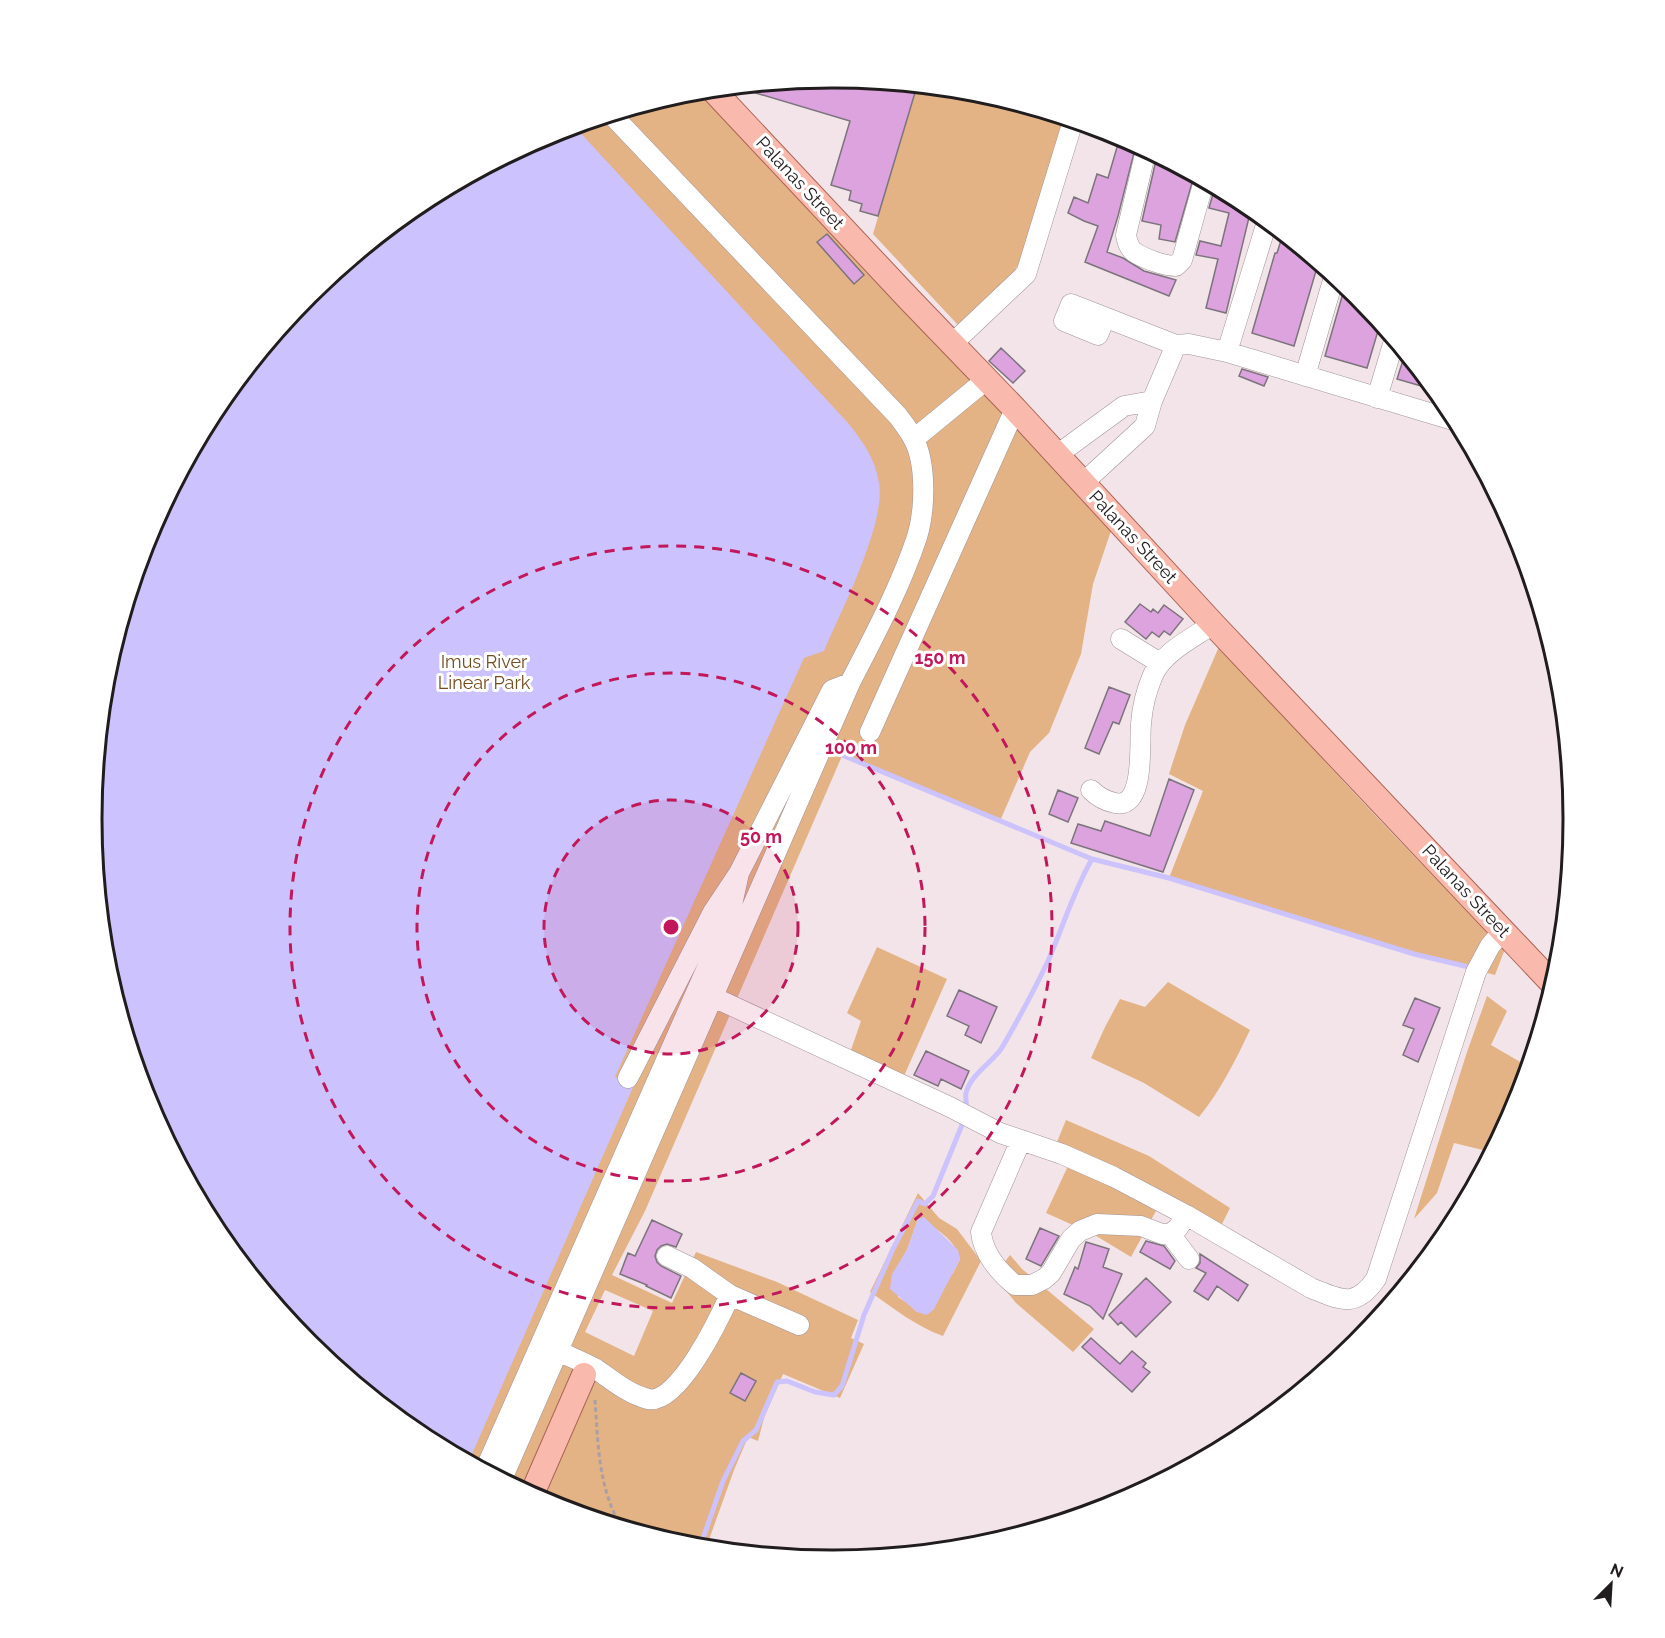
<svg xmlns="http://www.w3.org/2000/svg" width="1665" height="1638" viewBox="0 0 1665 1638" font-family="Raleway,sans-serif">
<rect width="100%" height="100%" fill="#f2e4e8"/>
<!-- green -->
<path fill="#e3b385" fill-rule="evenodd" d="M 917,86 L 977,92 L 1065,119 L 1024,254 L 1013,274 L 958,325 L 873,234 Z
M 700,91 L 1113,525 L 1093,584 L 1081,654 L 1049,733 L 1030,752 L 1000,821 L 842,756 L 645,1211 L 612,1275 L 672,1303 L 696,1252 L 777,1282 L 858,1320 L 851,1338 L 864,1344 L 840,1398 L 783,1374 L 764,1418 L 758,1441 L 748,1437 L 734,1470 L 706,1548 L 688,1546 L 549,1503 L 421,1435 L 216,1230 L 148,1102 L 106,963 L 92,819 L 106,674 L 148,535 L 217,407 L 309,295 L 421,203 L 549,134 L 688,92 ZM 605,1290 L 653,1311 L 634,1356 L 585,1332 Z
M 1221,642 C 1310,750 1406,849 1505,949 L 1495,975 L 1414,954 L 1169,878 L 1203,791 L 1169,774 L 1185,725 Z
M 877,947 L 947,979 L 904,1076 L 851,1050 L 861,1021 L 847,1013 Z
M 1168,982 L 1250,1030 C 1235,1061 1221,1090 1199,1117 L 1144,1083 L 1091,1058 L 1105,1027 L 1120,999 L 1145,1007 Z
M 1487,996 L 1507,1011 L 1491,1045 L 1522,1063 L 1491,1152 L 1454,1143 L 1437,1193 L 1414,1219 L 1467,1052 Z
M 1066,1120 L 1149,1156 L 1230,1208 L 1221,1226 L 1164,1196 L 1131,1257 L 1093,1234 L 1046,1213 L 1075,1151 L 1057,1142 Z
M 918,1193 L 939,1218 L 957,1229 L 981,1261 L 943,1336 C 917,1327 893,1308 870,1292 ZM 918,1219 C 936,1228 955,1239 960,1259 L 953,1273 L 917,1312 L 909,1304 L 898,1297 L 900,1262 L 907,1250 Z
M 1010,1255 L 1022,1269 L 1094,1329 L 1073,1352 L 1016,1303 L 994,1276 Z"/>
<!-- water -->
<path fill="#ccc2fd" d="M 575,127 L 848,423 C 863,442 875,458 879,483 C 886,524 841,611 824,651 L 804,658 L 615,1077 L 634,1085 L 469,1461 L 421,1435 L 308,1343 L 216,1230 L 148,1102 L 106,963 L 92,819 L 106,674 L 148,535 L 217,407 L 309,295 L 421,203 L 549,134 Z
M 924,1217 L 958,1250 L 960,1259 L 934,1309 L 927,1315 L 917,1312 L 890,1289 L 892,1274 L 907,1250 L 918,1219 Z"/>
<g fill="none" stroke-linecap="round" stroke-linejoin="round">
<!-- stream -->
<path stroke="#ccc2fd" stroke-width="5" d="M 842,755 L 1092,859 L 1169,878 L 1414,954 L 1473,968
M 967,1111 C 967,1106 965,1098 966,1093 C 971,1073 994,1062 1003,1046 C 1019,1018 1034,991 1048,961 C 1063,927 1073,892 1092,859
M 700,1547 L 723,1481 L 743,1441 L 756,1430 L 777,1382 L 787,1381 L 815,1392 L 834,1395 L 842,1386 L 864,1315 L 893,1249 L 918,1201 L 925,1204 L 933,1196 L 964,1120"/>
</g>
<!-- building -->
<path fill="#dca3df" stroke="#7c747c" stroke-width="1.5" d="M 833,78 L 917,86 L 878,216 L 860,211 L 862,204 L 849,200 L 851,191 L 831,185 L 850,121 L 739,88 Z
M 1120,137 L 1136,145 L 1118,216 L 1107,252 L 1123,258 L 1144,271 L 1176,280 L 1169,296 L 1085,262 L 1098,226 L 1084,221 L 1068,213 L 1074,197 L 1088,203 L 1097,174 L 1108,178 Z
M 1157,156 L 1194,176 L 1175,242 L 1159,239 L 1161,225 L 1142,221 Z
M 1215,187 L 1251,209 L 1226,313 L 1206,308 L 1218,259 L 1196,255 L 1200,241 L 1221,246 L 1229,213 L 1209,208 Z
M 827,234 L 864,275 L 854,284 L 817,242 Z
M 1283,234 L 1318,264 L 1294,346 L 1252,333 L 1275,253 L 1277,253 Z
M 1345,286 L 1357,295 L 1380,324 L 1367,368 L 1325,356 Z
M 1001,348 L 1025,371 L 1013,383 L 989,361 Z
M 1405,354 L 1415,367 L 1435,390 L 1397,379 Z
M 1242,369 L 1268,377 L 1264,386 L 1239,376 Z
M 1140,604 L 1151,612 L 1153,609 L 1158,613 L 1164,605 L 1183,619 L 1170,635 L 1164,631 L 1159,637 L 1152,632 L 1146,639 L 1125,622 Z
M 1109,687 L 1130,695 L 1119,724 L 1113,722 L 1099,754 L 1085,748 Z
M 1169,779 L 1194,790 L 1163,872 L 1071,843 L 1078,824 L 1101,831 L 1105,821 L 1150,836 Z
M 1058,790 L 1078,798 L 1068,822 L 1049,814 Z
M 959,990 L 997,1007 L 981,1043 L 965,1035 L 969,1026 L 947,1016 Z
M 1415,998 L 1440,1008 L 1418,1062 L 1403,1055 L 1414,1029 L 1403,1025 Z
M 926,1051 L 969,1071 L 961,1089 L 941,1079 L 938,1086 L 914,1075 Z
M 652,1220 L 682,1234 L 676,1247 L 667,1244 L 661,1246 L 657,1250 L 655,1256 L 657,1262 L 661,1266 L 681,1276 L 671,1298 L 646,1286 L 647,1285 L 620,1274 L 628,1253 L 635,1256 Z
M 1040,1228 L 1059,1236 L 1041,1266 L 1026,1259 Z
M 1146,1241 L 1164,1246 L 1175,1261 L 1170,1269 L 1140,1252 Z
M 1086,1242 L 1109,1249 L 1103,1267 L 1122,1274 L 1103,1319 L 1090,1306 L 1064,1294 L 1075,1267 L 1078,1269 Z
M 1200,1254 L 1248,1285 L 1238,1301 L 1217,1286 L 1208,1300 L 1194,1291 L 1206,1273 L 1196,1268 L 1200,1263 Z
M 1146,1278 L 1171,1302 L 1136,1337 L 1121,1322 L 1118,1325 L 1109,1315 Z
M 1091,1338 L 1120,1364 L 1132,1351 L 1146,1363 L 1143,1367 L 1150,1372 L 1132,1392 L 1082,1347 Z
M 741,1373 L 756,1381 L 745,1401 L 730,1393 Z"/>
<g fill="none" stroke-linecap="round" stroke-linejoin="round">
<!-- minor casing -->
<g stroke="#a19498" stroke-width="21">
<path id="minor" d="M 1146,150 L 1126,235 C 1127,241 1129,248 1134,252 C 1145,259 1164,266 1176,266 L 1182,260 L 1204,181
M 1105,318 L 1098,335 L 1064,321 L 1071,304 L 1176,345
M 952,344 L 1026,274 L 1073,121
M 1227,352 L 1267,222
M 1305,376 L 1334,277
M 1377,398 L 1394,341
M 914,439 L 986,380
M 1057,455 L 1124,406 L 1152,401
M 1083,483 L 1145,426 L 1152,401 L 1176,345 L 1189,344 L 1227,352 L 1456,421
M 1121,639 L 1160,663
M 870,732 L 1015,409
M 1091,790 C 1098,797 1105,801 1115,803 C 1146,810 1139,741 1141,724 C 1142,708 1147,689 1153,675 C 1163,652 1193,638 1213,624
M 713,997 L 950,1107 L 1000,1133 L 1062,1154 L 1114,1177 L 1186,1215 L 1311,1288 C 1341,1300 1355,1309 1376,1279 L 1476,972 L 1490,946 L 1503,930
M 628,1078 L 713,912 L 739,873 L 832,690 L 850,683
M 1021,1140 L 981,1232 C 983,1253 999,1272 1015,1285 L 1032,1285 L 1044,1279 L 1051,1273 L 1071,1239 L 1080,1231 L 1097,1224 L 1141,1226 L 1162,1234 L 1170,1234 L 1178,1228 L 1186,1215
M 1170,1234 L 1189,1259
M 667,1256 L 692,1268 L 730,1295 L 799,1325
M 558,1351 C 570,1357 584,1362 596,1369 C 612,1380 628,1394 648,1399 C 678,1406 720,1317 730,1295
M 485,1470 L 729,918 L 739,873
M 502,1479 L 850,683 C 874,636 900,588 917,537 C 925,511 927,463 913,438 C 909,430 903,423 898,416 L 612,115"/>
</g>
<!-- major casing -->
<g stroke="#ab6456" stroke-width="26">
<path id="major" d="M 713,90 L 909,299 L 1015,409 L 1213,624 L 1553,984
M 532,1494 L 584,1375"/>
</g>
<!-- path -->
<path stroke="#aa9fa2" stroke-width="3" stroke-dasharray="4.5 3" stroke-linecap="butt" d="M 595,1400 C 598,1442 598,1488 621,1526"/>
<!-- minor -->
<use href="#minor" stroke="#fff" stroke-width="20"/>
<!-- major -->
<use href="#major" stroke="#f9b9ac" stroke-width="24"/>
</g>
<!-- distance rings -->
<circle cx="671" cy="927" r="127" fill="#c2185b" fill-opacity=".12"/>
<g fill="none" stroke="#c2185b" stroke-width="3" stroke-dasharray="10 8">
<circle cx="671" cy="927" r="127"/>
<circle cx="671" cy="927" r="254"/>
<circle cx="671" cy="927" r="381"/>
</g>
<g text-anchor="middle" stroke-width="6" stroke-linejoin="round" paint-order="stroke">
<!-- street labels -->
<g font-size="18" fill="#211c1d" stroke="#fff">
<text transform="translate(800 183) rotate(47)" y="6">Palanas Street</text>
<text transform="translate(1133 537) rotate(47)" y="6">Palanas Street</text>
<text transform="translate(1466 891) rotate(47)" y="6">Palanas Street</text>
</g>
<!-- park labels -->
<g font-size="18" fill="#734b1f" stroke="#fff">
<text x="484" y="668">Imus River<tspan x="484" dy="21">Linear Park</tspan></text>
</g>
</g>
<!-- crop -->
<path d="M0 0H1665V1638H0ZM832 88H833A730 730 0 0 1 1563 818V820A730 730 0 0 1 833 1550H832A730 730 0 0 1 102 820V818A730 730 0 0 1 832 88Z" fill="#fff" fill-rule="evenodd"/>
<path fill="none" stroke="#211c1d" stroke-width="3" d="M832 88H833A730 730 0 0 1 1563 818V820A730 730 0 0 1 833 1550H832A730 730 0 0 1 102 820V818A730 730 0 0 1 832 88Z"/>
<circle cx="671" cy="927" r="9" fill="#c2185b" stroke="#fff" stroke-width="3"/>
<g font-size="18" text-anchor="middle" font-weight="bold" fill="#c2185b" stroke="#fff" stroke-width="6" stroke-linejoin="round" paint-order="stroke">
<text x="940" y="664">150 m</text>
<text x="851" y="754">100 m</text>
<text x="761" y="843">50 m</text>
</g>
<!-- north arrow -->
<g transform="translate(1611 1584) rotate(24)" stroke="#ffffff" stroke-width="4.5" paint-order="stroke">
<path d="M0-4.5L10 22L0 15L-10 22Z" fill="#211c1d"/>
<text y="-9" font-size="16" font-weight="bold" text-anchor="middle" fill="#211c1d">N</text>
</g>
</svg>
